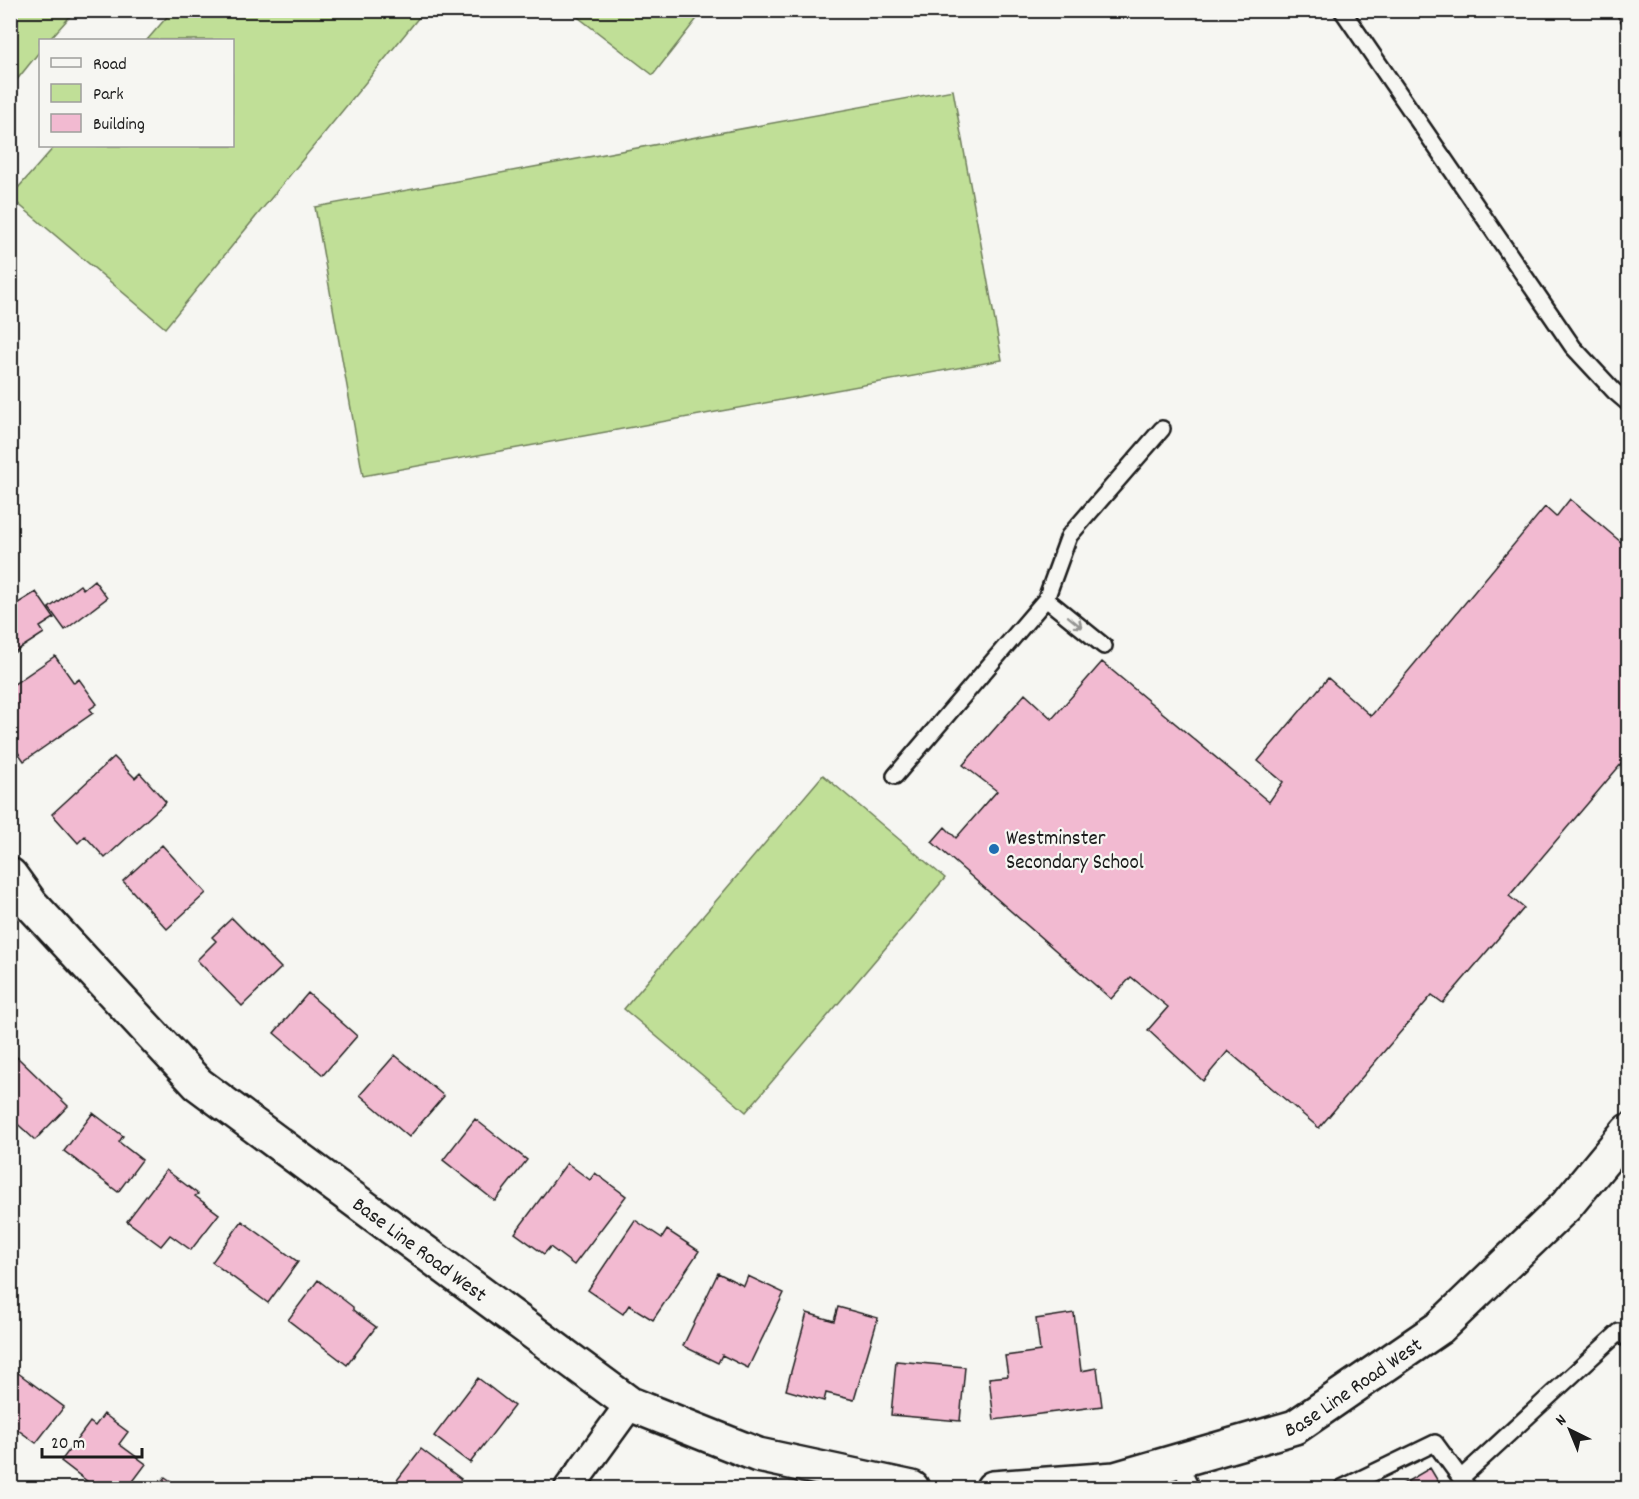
<svg xmlns="http://www.w3.org/2000/svg" width="1639" height="1499" viewBox="0 0 1639 1499" font-family="Dekko,sans-serif">
<rect width="100%" height="100%" fill="#f6f6f2"/>
<filter id="ink" filterUnits="userSpaceOnUse"><feTurbulence type="fractalNoise" baseFrequency=".0167" numOctaves="2"/><feDisplacementMap in="SourceGraphic" scale="12" xChannelSelector="R" yChannelSelector="G"/><feConvolveMatrix kernelMatrix="1 2 1 2 8 2 1 2 1" color-interpolation-filters="sRGB"/></filter>
<g filter="url(#ink)">
<!-- green -->
<path fill="#c0df97" stroke="#6e7e5a" stroke-width="1.5" d="M 11,10 L 75,11 L 49,40 L 40,40 L 40,51 L 11,87 Z
M 173,10 L 424,11 L 165,328 L 10,197 L 55,146 L 232,146 L 232,40 L 147,40 Z
M 570,11 L 703,11 L 653,75 Z
M 953,90 L 1002,360 L 363,476 L 315,207 Z
M 823,775 L 945,878 L 746,1112 L 624,1009 Z"/>
<!-- building -->
<path fill="#f2bad1" stroke="#1c1c1c" stroke-width="1.5" d="M 1613,10 L 1628,10 L 1628,32 Z
M 1570,499 L 1628,548 L 1628,756 L 1509,896 L 1524,908 L 1443,1003 L 1432,995 L 1319,1128 L 1228,1051 L 1203,1081 L 1148,1030 L 1168,1007 L 1131,977 L 1111,999 L 932,842 L 945,827 L 956,838 L 997,791 L 963,765 L 1025,694 L 1052,719 L 1102,662 L 1269,802 L 1283,782 L 1258,761 L 1328,678 L 1371,716 L 1545,507 L 1556,517 Z
M 94,580 L 107,598 L 65,630 L 49,608 L 80,585 L 83,589 Z
M 36,592 L 54,618 L 40,627 L 44,633 L 10,655 L 10,608 Z
M 55,656 L 74,683 L 79,679 L 97,704 L 90,709 L 93,713 L 24,761 L 10,741 L 10,687 Z
M 114,757 L 135,778 L 140,773 L 166,802 L 105,858 L 85,836 L 78,843 L 52,814 Z
M 162,845 L 206,893 L 167,929 L 123,881 Z
M 232,918 L 281,968 L 242,1006 L 197,960 L 216,941 L 212,937 Z
M 308,993 L 357,1036 L 323,1075 L 274,1033 Z
M 395,1055 L 444,1096 L 409,1137 L 360,1095 Z
M 17,1057 L 68,1106 L 35,1140 L 10,1117 L 10,1064 Z
M 93,1113 L 123,1136 L 119,1142 L 142,1160 L 118,1192 L 64,1151 Z
M 475,1119 L 527,1160 L 495,1201 L 443,1160 Z
M 567,1163 L 590,1180 L 595,1173 L 626,1196 L 574,1265 L 550,1247 L 544,1254 L 515,1233 Z
M 166,1170 L 198,1194 L 195,1196 L 219,1214 L 191,1250 L 170,1235 L 161,1246 L 127,1221 Z
M 635,1220 L 662,1238 L 667,1230 L 699,1251 L 653,1320 L 629,1305 L 623,1314 L 588,1290 Z
M 242,1221 L 298,1262 L 268,1303 L 212,1262 Z
M 718,1273 L 744,1286 L 748,1276 L 784,1293 L 748,1368 L 722,1355 L 718,1363 L 683,1346 Z
M 318,1280 L 353,1307 L 353,1310 L 376,1327 L 347,1365 L 288,1320 Z
M 838,1307 L 878,1318 L 854,1400 L 826,1393 L 824,1401 L 786,1390 L 807,1313 L 834,1321 Z
M 1074,1313 L 1081,1371 L 1097,1368 L 1102,1406 L 994,1420 L 989,1378 L 1008,1376 L 1005,1356 L 1040,1351 L 1036,1319 Z
M 896,1361 L 965,1367 L 960,1421 L 891,1415 Z
M 14,1370 L 64,1407 L 36,1443 L 10,1424 L 10,1375 Z
M 478,1378 L 514,1406 L 470,1463 L 434,1436 Z
M 104,1414 L 128,1432 L 119,1444 L 146,1464 L 128,1488 L 93,1488 L 91,1487 L 92,1485 L 61,1461 L 90,1422 L 95,1426 Z
M 421,1449 L 461,1479 L 454,1488 L 391,1488 Z
M 1430,1468 L 1442,1488 L 1396,1488 Z
M 165,1477 L 181,1488 L 156,1488 Z"/>
<g fill="none" stroke-linecap="round" stroke-linejoin="round">
<!-- service casing -->
<g stroke="#1c1c1c" stroke-width="20">
<path id="service" d="M 1342,10 L 1573,347 L 1614,391 L 1628,403
M 1046,599 L 1104,646
M 895,776 L 1046,599 L 1069,536 L 1162,429
M 1178,1461 L 1191,1488
M 1461,1478 L 1619,1332 L 1628,1339
M 1342,1488 L 1435,1443 L 1468,1488"/>
</g>
<!-- minor casing -->
<g stroke="#1c1c1c" stroke-width="33">
<path id="minor" d="M 569,1488 L 630,1404"/>
</g>
<!-- tertiary casing -->
<g stroke="#1c1c1c" stroke-width="38">
<g id="tertiary">
<path id="s1" d="M 10,875 L 31,904 L 198,1084 L 630,1404 L 758,1455 L 912,1488"/>
<path id="s2" d="M 993,1488 L 1115,1479 L 1295,1427 L 1439,1328 L 1566,1206 L 1628,1131"/>
</g>
</g>
<!-- service -->
<use href="#service" stroke="#f6f6f2" stroke-width="15"/>
<!-- minor -->
<use href="#minor" stroke="#f6f6f2" stroke-width="28"/>
<!-- tertiary -->
<use href="#tertiary" stroke="#f6f6f2" stroke-width="33"/>
</g>
<!-- one-way arrows -->
<defs><path id="oneway-shaft" d="M-6 0H5M1.5-3L5.5 0L1.5 3" fill="none" stroke-width="1.6" stroke-linecap="round" stroke-linejoin="round" transform="scale(1.5)"/></defs>
<use stroke="#949492" href="#oneway-shaft" transform="translate(1075 622) rotate(39)"/>
</g>
<!-- markers -->
<circle fill="#1f6fb2" stroke="#f6f6f2" stroke-width="2" cx="994" cy="849" r="6"/>
<g text-anchor="middle" stroke-width="4.5" stroke-linejoin="round" paint-order="stroke">
<!-- poi labels -->
<g font-size="21" fill="#1c1c1c" stroke="#f6f6f2" text-anchor="start">
<text x="1006" y="844">Westminster<tspan x="1006" dy="24">Secondary School</tspan></text>
</g>
<!-- street labels -->
<g font-size="21" fill="#1c1c1c" stroke="#f6f6f2">
<text dy="7" stroke="none"><textPath href="#s1" startOffset="558">Base Line Road West</textPath></text>
<text dy="7" stroke="none"><textPath href="#s2" startOffset="380">Base Line Road West</textPath></text>
</g>
</g>
<!-- margin -->
<rect width="1639" height="1499" fill="none" stroke="#f6f6f2" stroke-width="36"/>
<rect x="18" y="18" width="1603" height="1463" fill="none" stroke="#1c1c1c" stroke-width="2" filter="url(#ink)"/>
<!-- legend -->
<rect x="39" y="39" width="195" height="108" fill="#f6f6f2" stroke="#9f9f9c" stroke-width="1.5"/>
<rect x="51" y="58" width="30" height="9" fill="#f6f6f2" stroke="#9f9f9c" stroke-width="1.5"/>
<text x="93" y="69" font-size="18" fill="#1c1c1c">Road</text>
<rect x="51" y="84" width="30" height="18" fill="#c0df97" stroke="#9f9f9c" stroke-width="1.5"/>
<text x="93" y="99" font-size="18" fill="#1c1c1c">Park</text>
<rect x="51" y="114" width="30" height="18" fill="#f2bad1" stroke="#9f9f9c" stroke-width="1.5"/>
<text x="93" y="129" font-size="18" fill="#1c1c1c">Building</text>
<!-- north arrow -->
<g transform="translate(1570 1430) rotate(317)" stroke="#f6f6f2" stroke-width="4.5" paint-order="stroke">
<path d="M0-4.5L10 22L0 15L-10 22Z" fill="#1c1c1c"/>
<text y="-9" font-size="16" font-weight="bold" text-anchor="middle" fill="#1c1c1c">N</text>
</g>
<!-- scale -->
<path d="M42 1448v9h100v-9" fill="none" stroke="#1c1c1c" stroke-width="3"/>
<text x="51" y="1448" font-size="18" fill="#1c1c1c" stroke="#f6f6f2" stroke-width="4.5" paint-order="stroke">20 m</text>
</svg>
